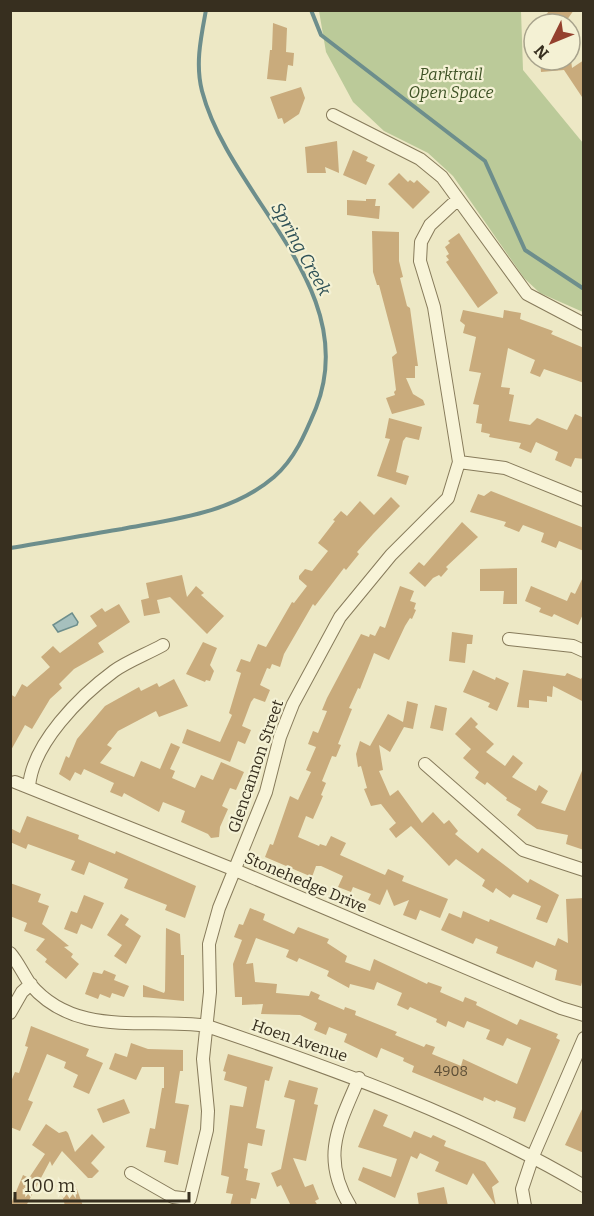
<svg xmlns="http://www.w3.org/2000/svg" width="594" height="1216" viewBox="0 0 594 1216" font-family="Bitter,serif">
<rect width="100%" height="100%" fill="#ede8c5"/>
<!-- green -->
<path fill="#bbca99" d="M 319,11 L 521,11 L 523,70 L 583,143 L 583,312 L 540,293 L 524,278 L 453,176 L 428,153 L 384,131 L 353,102 L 326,52 Z"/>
<!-- water -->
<path fill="#a6c0bd" stroke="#6d8e8c" stroke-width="1.5" d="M 72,613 L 78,622 L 77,625 L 58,632 L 53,625 Z"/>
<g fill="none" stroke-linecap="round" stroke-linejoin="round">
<!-- stream -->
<path stroke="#6d8e8c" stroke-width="4" d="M 311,10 L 321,35 L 485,161 L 525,250 L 584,289
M 10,548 C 48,542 85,535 122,529 C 175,519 232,513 274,477 C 295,459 306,432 316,408 C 363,288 230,198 202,91 C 195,64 201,37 206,10"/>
</g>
<!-- building -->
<path fill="#c9ab7c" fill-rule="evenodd" d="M 549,10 L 574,10 L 564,24 L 553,23 L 545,18 Z
M 273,23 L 287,28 L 286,52 L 294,53 L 293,66 L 288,65 L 286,81 L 267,79 L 270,50 L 272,50 Z
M 540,60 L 571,60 L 572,68 L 584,60 L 584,100 L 564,70 L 541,72 Z
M 301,87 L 305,98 L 299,114 L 284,124 L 282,118 L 278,119 L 270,97 Z
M 337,141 L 339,173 L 325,167 L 326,173 L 307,173 L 305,147 Z
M 353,150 L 368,157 L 366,161 L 375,165 L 366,185 L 343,175 Z
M 399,173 L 408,182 L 410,180 L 414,183 L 417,180 L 430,192 L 413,209 L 388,184 Z
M 366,199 L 376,199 L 375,206 L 380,206 L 379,219 L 347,215 L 347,200 L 366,201 Z
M 372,231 L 399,232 L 399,261 L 403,277 L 400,278 L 407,306 L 410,308 L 418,366 L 415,366 L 415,378 L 406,378 L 413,394 L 423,400 L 425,405 L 392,414 L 386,398 L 395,395 L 394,392 L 396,390 L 392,357 L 397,353 L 379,285 L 377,285 L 373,272 Z
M 459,233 L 498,293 L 478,308 L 446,262 L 449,260 L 446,256 L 449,254 L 445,247 L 450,243 L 448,241 Z
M 463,310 L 503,318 L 504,310 L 521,313 L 520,319 L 553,331 L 551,334 L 584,348 L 584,383 L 544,369 L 540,377 L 530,373 L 535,360 L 508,348 L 501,387 L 510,388 L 509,394 L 514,395 L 509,421 L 530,425 L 537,418 L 567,430 L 575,414 L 584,418 L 584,459 L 575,458 L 571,467 L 555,460 L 558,452 L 536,442 L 531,453 L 519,448 L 521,443 L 489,437 L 490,434 L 481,432 L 482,424 L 476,423 L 479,405 L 473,404 L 481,373 L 469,371 L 476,337 L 463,333 L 465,325 L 460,321 Z
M 389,418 L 422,427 L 419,440 L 406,437 L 403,441 L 396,472 L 409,476 L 406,485 L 377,476 L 390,439 L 385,438 Z
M 491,491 L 584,528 L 584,551 L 559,541 L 556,548 L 541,542 L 544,533 L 523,525 L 519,532 L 504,526 L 506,522 L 470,512 L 478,494 L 484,496 Z
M 391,497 L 400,506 L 373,534 L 357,552 L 359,554 L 346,570 L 344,568 L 315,606 L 313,604 L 284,654 L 280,667 L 272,664 L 270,669 L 267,668 L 260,685 L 270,690 L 265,702 L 254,698 L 251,702 L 242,726 L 251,730 L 245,744 L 238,741 L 230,762 L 182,743 L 187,729 L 220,742 L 232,715 L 229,713 L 241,673 L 236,671 L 241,659 L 250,662 L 258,644 L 266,647 L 292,602 L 294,603 L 307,586 L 299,579 L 299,576 L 305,569 L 312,571 L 328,551 L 318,543 L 335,521 L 333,520 L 341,511 L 347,516 L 360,501 L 374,515 Z
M 462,522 L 478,537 L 446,567 L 448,569 L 441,577 L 439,575 L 433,578 L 425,587 L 409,573 L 419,562 L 424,566 Z
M 517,568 L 517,604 L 503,604 L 504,591 L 480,591 L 480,569 Z
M 182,575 L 187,597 L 196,586 L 204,593 L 201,595 L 224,616 L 207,634 L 170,597 L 157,600 L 160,613 L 144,616 L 141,600 L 149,598 L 146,583 Z
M 584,575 L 584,612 L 578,625 L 554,614 L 552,617 L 539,612 L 541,608 L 525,601 L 531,586 L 567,601 L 571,592 L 575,594 Z
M 400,586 L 414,591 L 410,601 L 416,603 L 414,609 L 416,610 L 412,619 L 410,618 L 405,626 L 389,660 L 374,653 L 360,689 L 358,688 L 349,708 L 352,709 L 338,744 L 341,745 L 336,757 L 332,756 L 322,781 L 326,783 L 321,795 L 323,796 L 313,819 L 306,816 L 298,837 L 319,846 L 320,844 L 326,846 L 331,836 L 346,843 L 340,855 L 385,875 L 388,869 L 404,876 L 402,881 L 448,899 L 440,918 L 420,910 L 416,920 L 403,915 L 409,900 L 394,906 L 387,889 L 380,905 L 368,900 L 371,894 L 353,887 L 351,892 L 338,887 L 343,876 L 321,866 L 316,866 L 312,877 L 265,857 L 270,844 L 273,845 L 290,796 L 298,800 L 311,772 L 306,770 L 316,747 L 308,744 L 313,731 L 318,733 L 327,711 L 322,710 L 327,698 L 361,634 L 369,637 L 370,634 L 375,636 L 380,626 L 385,628 Z
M 119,604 L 130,622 L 98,643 L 104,652 L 74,669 L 59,684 L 62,688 L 50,699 L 32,729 L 25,725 L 10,752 L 10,694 L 15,697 L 22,684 L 27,687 L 50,667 L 41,657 L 53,646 L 60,653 L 97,626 L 90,616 L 102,608 L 105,612 Z
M 452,632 L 473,635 L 472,644 L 467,644 L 465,663 L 449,661 Z
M 203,642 L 217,648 L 210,665 L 214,671 L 210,681 L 206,680 L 205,682 L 186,674 Z
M 473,670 L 495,680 L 496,677 L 509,683 L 497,711 L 488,707 L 490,703 L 463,692 Z
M 523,670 L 565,676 L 567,673 L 581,679 L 584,674 L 584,702 L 553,686 L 552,697 L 547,696 L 547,702 L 529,700 L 529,708 L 517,707 Z
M 174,679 L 188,706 L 159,717 L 156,711 L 118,731 L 107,745 L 112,748 L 100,763 L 134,777 L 141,761 L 160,769 L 171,743 L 180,747 L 170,769 L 175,771 L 172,778 L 195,788 L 201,775 L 213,780 L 221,762 L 244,772 L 236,790 L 230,788 L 222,806 L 228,809 L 220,827 L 219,837 L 211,838 L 208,834 L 181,822 L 185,811 L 163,802 L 159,812 L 124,793 L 122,797 L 110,792 L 114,783 L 84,769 L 81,775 L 75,772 L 70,781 L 59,774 L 66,756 L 69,758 L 77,739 L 105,706 L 139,687 L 141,691 L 157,683 L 159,687 Z
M 407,701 L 418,704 L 413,729 L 404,727 L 390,752 L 379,745 L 383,770 L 379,771 L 390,796 L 398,790 L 422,823 L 433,812 L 444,824 L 449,820 L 458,831 L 455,834 L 478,853 L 482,848 L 528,883 L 530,879 L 559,895 L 547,923 L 536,919 L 541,906 L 513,894 L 510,898 L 496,888 L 493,893 L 482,886 L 485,880 L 456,859 L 449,866 L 411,826 L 396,838 L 389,829 L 396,823 L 381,804 L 371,806 L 364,789 L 367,788 L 361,766 L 358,767 L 356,754 L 360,741 L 370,746 L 388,714 L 403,722 Z
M 435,705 L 447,708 L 443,731 L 430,728 Z
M 471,717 L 478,724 L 475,727 L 494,744 L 486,752 L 505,766 L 513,755 L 523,763 L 512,777 L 536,791 L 539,785 L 548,791 L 541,803 L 565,811 L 584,766 L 584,850 L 566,844 L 568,835 L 537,829 L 517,815 L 521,809 L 506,800 L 507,798 L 487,782 L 485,785 L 475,778 L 479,772 L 463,758 L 471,749 L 455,734 Z
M 27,816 L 79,835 L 78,839 L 115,854 L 116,851 L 196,886 L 185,918 L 165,910 L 167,905 L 124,888 L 128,879 L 89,862 L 84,875 L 71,870 L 75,861 L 28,844 L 26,849 L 10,842 L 10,828 L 20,833 Z
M 10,883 L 41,894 L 38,902 L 49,906 L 42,924 L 69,946 L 64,947 L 73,954 L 71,957 L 79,964 L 66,979 L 45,962 L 47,959 L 36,950 L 45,939 L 24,931 L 27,923 L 10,916 Z
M 84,895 L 104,903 L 92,929 L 81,924 L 77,934 L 64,929 L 71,911 L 77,913 Z
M 584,898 L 584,974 L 581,986 L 555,980 L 557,970 L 536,961 L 533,968 L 496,953 L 498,947 L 476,938 L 473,944 L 441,930 L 449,913 L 461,918 L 463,911 L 489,922 L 490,919 L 555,946 L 558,938 L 568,943 L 566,899 Z
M 250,908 L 265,914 L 263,920 L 294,934 L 298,927 L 329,939 L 327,943 L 347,956 L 345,962 L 370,971 L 374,959 L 427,984 L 428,982 L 442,987 L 440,992 L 463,1002 L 465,997 L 477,1002 L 476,1005 L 517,1025 L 520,1019 L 558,1034 L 556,1038 L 560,1040 L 525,1122 L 513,1118 L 516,1108 L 496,1100 L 495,1102 L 484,1097 L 483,1101 L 412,1072 L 414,1066 L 403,1061 L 404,1058 L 381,1048 L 377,1058 L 344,1042 L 347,1034 L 329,1027 L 326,1035 L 314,1030 L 317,1023 L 300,1015 L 261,1014 L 263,1004 L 242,1005 L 242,997 L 235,997 L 233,964 L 242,940 L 234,937 L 239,924 L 243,925 ZM 256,938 L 289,950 L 286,957 L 297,962 L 299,958 L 329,971 L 327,976 L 349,988 L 350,984 L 374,990 L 377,982 L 402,993 L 397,1005 L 408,1010 L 410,1007 L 437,1019 L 436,1022 L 446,1027 L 448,1021 L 464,1028 L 467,1021 L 490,1030 L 486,1039 L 503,1046 L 507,1038 L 531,1048 L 517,1084 L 463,1059 L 461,1066 L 432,1054 L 435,1047 L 426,1044 L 424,1047 L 395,1035 L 397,1032 L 355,1015 L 356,1011 L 345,1007 L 344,1010 L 318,999 L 320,995 L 311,991 L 309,996 L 276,993 L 277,984 L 255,982 L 253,963 L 246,964 Z
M 121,914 L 129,919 L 125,925 L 141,936 L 126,964 L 114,956 L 122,945 L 107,935 Z
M 166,928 L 180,934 L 181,955 L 184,955 L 184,1001 L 143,997 L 143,985 L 164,993 L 165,991 Z
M 104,970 L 116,975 L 114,980 L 129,986 L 124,997 L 112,993 L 110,998 L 100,994 L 98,999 L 85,994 L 93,972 L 102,974 Z
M 31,1026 L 89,1049 L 86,1056 L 103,1063 L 89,1094 L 73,1087 L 78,1075 L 64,1068 L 66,1062 L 47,1054 L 28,1100 L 33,1102 L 20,1131 L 10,1127 L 10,1084 L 15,1072 L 19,1073 L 28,1047 L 25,1046 Z
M 131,1043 L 148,1049 L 183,1050 L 183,1071 L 180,1071 L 175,1103 L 189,1105 L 178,1165 L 164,1162 L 166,1151 L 146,1147 L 150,1128 L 155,1129 L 162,1088 L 164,1088 L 164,1067 L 142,1067 L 136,1080 L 109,1069 L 115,1053 L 127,1057 Z
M 228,1054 L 273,1067 L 269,1081 L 265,1080 L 256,1128 L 265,1130 L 262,1146 L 248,1143 L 244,1168 L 248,1169 L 246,1180 L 260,1183 L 256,1199 L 251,1198 L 250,1206 L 230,1206 L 233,1194 L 226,1193 L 229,1177 L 221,1175 L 230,1105 L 243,1107 L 247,1087 L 224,1080 L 226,1072 L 223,1071 Z
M 289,1080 L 318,1088 L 314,1104 L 318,1105 L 306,1161 L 293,1158 L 305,1187 L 313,1184 L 319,1199 L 315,1201 L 318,1206 L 291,1206 L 281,1185 L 277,1187 L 271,1173 L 281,1169 L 295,1100 L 284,1097 Z
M 124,1099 L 130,1113 L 103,1123 L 97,1109 Z
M 584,1105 L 584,1153 L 565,1145 Z
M 374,1109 L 388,1115 L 383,1126 L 393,1130 L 411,1138 L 414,1131 L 431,1138 L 433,1135 L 446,1141 L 444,1146 L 485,1162 L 499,1182 L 492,1187 L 496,1206 L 473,1173 L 467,1185 L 435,1171 L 439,1162 L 420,1153 L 417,1159 L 411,1156 L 395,1198 L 358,1180 L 363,1167 L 391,1177 L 397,1159 L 358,1147 Z
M 46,1124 L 59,1133 L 66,1131 L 68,1133 L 75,1152 L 92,1134 L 105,1147 L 91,1163 L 99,1171 L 92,1178 L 88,1178 L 62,1151 L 52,1166 L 50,1161 L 26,1206 L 10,1206 L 23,1175 L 29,1178 L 45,1154 L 32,1145 Z
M 74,1181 L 83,1206 L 65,1206 L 60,1186 Z
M 444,1187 L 448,1206 L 419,1206 L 417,1193 Z"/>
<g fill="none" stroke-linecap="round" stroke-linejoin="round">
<!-- minor casing -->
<g stroke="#877b5b" stroke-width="14">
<path id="minor" d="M 333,115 L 420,159 L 442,177 L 527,294 L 584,324
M 459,462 L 505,468 L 584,500
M 509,639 L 573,646 L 584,651
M 425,764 L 523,850 L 584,870
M 15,782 L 235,870 L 561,1008 L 584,1015
M 29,787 C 32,744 80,696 114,671 C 128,661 147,654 163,645
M 10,953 C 18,962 23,974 30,984 C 76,1039 147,1017 207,1026 C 336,1070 466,1116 584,1186
M 10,1013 L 22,992 L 31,984
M 131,1173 L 173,1197 L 190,1199 L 207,1130 L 208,1111 L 203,1059 L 210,992 L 209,944 L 219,908 L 266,792 L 280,737 L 293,704 L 340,617 L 391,555 L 448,498 L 459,462 L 434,307 L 420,261 L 421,242 L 430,225 L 457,200
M 350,1206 C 320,1157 339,1125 359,1078
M 525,1206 L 522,1189 L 533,1156 L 584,1038"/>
</g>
<!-- minor -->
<use href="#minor" stroke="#f8f4d8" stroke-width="12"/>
</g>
<g text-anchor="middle" stroke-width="4.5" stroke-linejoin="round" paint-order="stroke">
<!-- number labels -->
<g font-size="14" fill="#5c4e36">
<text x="451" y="1076">4908</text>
</g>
<!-- park labels -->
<g font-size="16" font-style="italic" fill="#3f5326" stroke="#f4f1d4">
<text x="451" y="80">Parktrail<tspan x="451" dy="18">Open Space</tspan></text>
</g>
<!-- street labels -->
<g font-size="16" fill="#372f1f" stroke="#f4f1d4">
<text transform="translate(255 766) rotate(-71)" y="6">Glencannon Street</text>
<text transform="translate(306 882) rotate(23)" y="6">Stonehedge Drive</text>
<text transform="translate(300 1040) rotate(19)" y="6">Hoen Avenue</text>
</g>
<!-- water labels -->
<g font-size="18" font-style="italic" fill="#2f5157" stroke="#f4f1d4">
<text transform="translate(301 249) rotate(61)" y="6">Spring Creek</text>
</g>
</g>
<!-- border -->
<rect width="594" height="1216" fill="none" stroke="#372f1f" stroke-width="24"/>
<!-- north arrow -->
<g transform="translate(552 42) rotate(227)"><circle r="28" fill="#f4f1d4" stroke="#a8a38c" stroke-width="1.5"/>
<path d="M0-4.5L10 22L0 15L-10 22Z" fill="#94412e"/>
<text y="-9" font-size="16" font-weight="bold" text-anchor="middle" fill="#372f1f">N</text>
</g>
<!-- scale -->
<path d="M15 1192v9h174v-9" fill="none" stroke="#372f1f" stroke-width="3"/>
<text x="24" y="1192" font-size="18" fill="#372f1f" stroke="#f4f1d4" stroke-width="4.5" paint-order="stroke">100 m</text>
</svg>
